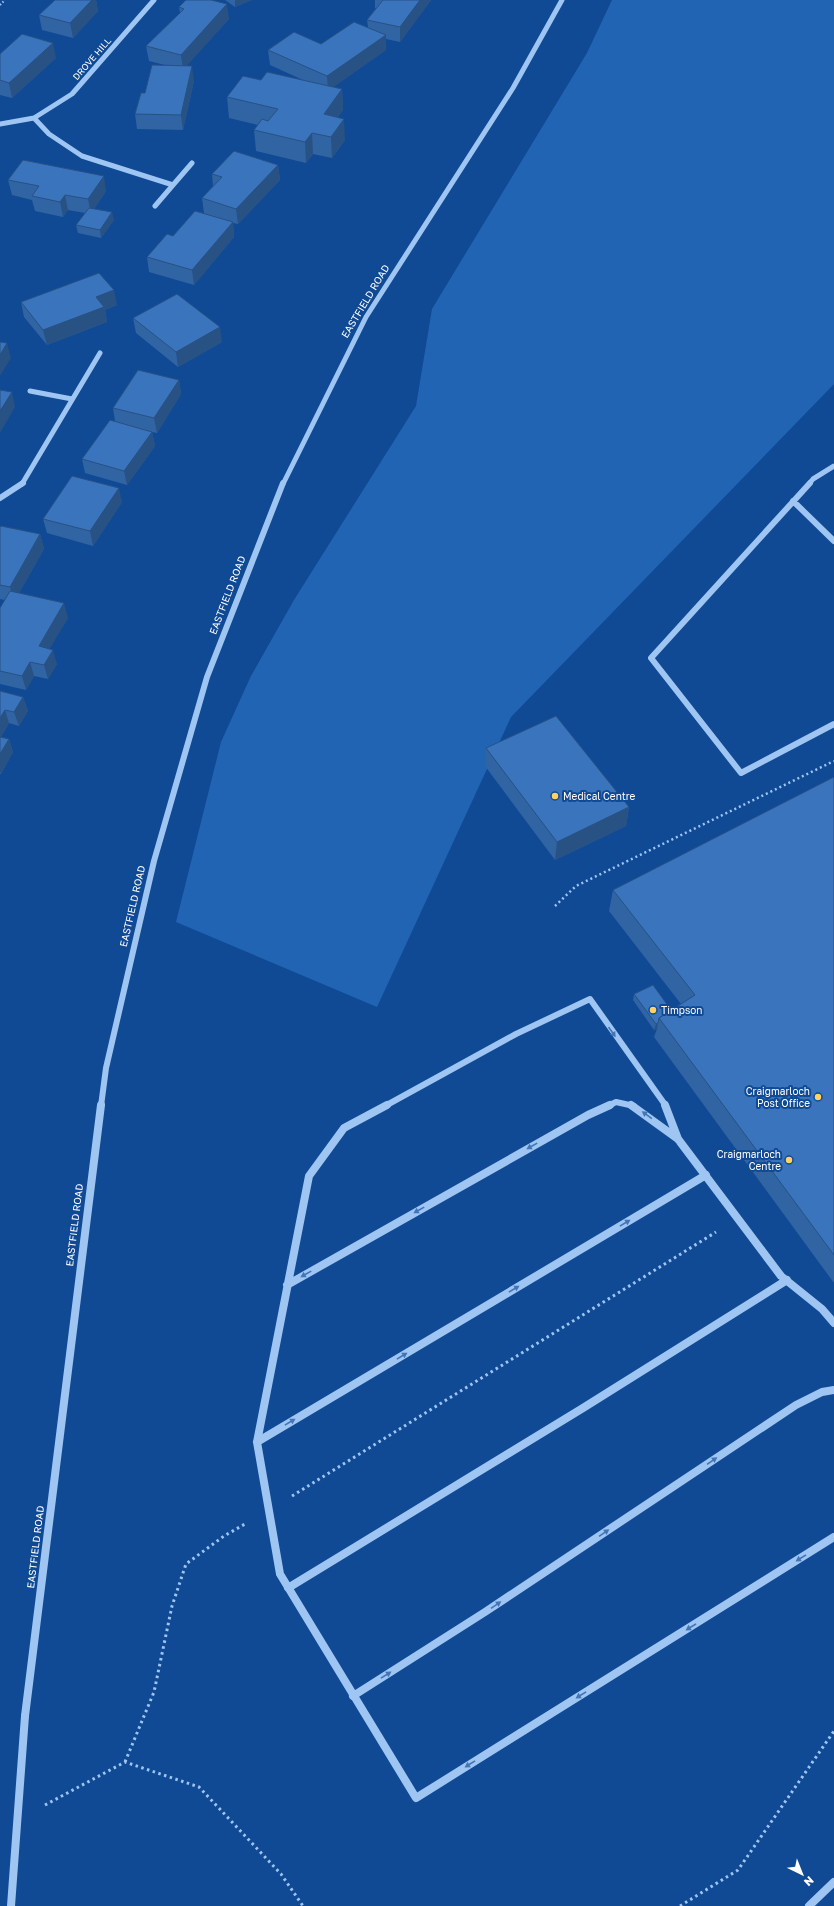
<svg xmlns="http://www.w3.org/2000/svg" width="834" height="1906" viewBox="0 0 834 1906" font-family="'Golos Text',sans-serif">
<rect width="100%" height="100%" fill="#104a95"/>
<!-- green -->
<path fill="#2264b4" d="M 612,0 L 834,0 L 834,384 L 511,717 L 377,1007 L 176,922 L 221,742 L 251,676 L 294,600 L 416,406 L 432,309 L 587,53 Z"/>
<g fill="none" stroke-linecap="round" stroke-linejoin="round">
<!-- path-far2 -->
<path stroke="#9fc5f3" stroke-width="2" stroke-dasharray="1.5 2" stroke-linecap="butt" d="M 0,5 L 5,0"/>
<!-- path-far1 -->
<path stroke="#9fc5f3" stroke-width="2.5" stroke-dasharray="2 3" stroke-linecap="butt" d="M 555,906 L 576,886 L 834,761"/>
<!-- path -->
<path stroke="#9fc5f3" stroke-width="3" stroke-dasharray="2.5 3.5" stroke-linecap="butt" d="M 292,1496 L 716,1232
M 125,1762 L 154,1692 L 172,1606 L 186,1564 L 224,1536 L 245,1524
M 45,1805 L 125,1762 L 199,1787 L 281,1874 L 303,1906
M 680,1906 L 738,1870 L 834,1731"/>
<!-- minor-far2 -->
<path stroke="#9fc5f3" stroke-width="5" d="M 34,118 L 49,134 L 82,156 L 173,185 L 155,206
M 0,124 L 34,118 L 72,94 L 154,0
M 173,185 L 192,163
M 30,391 L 72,399
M 22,484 L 100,353
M 283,484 L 366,317 L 513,88 L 562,0
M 809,484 L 813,479 L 834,466"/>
<!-- minor-far1 -->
<path stroke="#9fc5f3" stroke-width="6" d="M 810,483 L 651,658 L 741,773 L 834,724
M 0,498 L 23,483
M 793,501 L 834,541
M 101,1106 L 106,1068 L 154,861 L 207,677 L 283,483
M 385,1106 L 516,1034 L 590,999 L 666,1106
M 608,1106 L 616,1102 L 634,1106"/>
<!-- minor -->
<path stroke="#9fc5f3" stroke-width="8" d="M 387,1105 L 344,1128 L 309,1176 L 257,1442 L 280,1574 L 416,1798 L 834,1537
M 631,1105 L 678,1139 L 781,1276 L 822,1309 L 834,1323
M 665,1105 L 678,1139
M 287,1285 L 588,1115 L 610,1105
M 257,1442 L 706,1175
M 288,1588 L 583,1408 L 787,1280
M 353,1696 L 485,1612 L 796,1405 L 822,1392 L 834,1390
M 25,1716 L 101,1105
M 809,1906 L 834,1882"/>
<!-- minor-bridge -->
<path stroke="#9fc5f3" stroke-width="8" d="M 11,1906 L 25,1716"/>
</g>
<!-- wall -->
<path fill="#3164a3" d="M 55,0 L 96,0 L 98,11 L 73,38 L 42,30 L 39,15 Z
M 225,0 L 252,0 L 235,7 Z
M 375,0 L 431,0 L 400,42 L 386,39 L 386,50 L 333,87 L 342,89 L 343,110 L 338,117 L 345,140 L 332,158 L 313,154 L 306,163 L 256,151 L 254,130 L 258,125 L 229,118 L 227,97 L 261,80 L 305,81 L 270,65 L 268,50 L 321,44 L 368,27 L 367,20 L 376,8 L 375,8 Z
M 179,7 L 229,19 L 186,66 L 194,81 L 183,130 L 137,129 L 135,114 L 145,93 L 165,65 L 149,61 L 146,46 L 180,13 Z
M 0,54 L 56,58 L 12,98 L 0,95 Z
M 278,165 L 280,180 L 238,224 L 233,223 L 234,237 L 194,285 L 149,272 L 147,257 L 173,236 L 204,213 L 202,198 L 213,186 L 212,174 Z
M 8,180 L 106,191 L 94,209 L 114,220 L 101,238 L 78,233 L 76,225 L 85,213 L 68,210 L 63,217 L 35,211 L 32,200 L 12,195 Z
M 21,302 L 117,305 L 105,310 L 107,322 L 47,345 L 24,317 Z
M 133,318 L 222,342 L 178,367 L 136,333 Z
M 179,380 L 181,394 L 157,433 L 152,432 L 155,446 L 127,485 L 85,473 L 82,459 L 115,421 L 113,408 Z
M 122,502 L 93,546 L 47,533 L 43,519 Z
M 0,527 L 40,534 L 44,549 L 19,593 L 68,618 L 49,649 L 57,664 L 48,679 L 34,676 L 26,690 L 0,684 L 0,608 L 5,600 L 0,599 Z
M 0,691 L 23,697 L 28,711 L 19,726 L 9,723 L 1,737 L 9,739 L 13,752 L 1,774 L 0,774 Z
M 486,748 L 629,807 L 626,826 L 555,860 L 485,766 Z
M 834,777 L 834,1283 L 654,1037 L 657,1029 L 654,1030 L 633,1000 L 634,994 L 671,1010 L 681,1004 L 609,911 L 613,890 Z"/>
<!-- shaded-wall -->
<path fill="#285184" d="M 92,0 L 96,0 L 98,11 L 73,38 L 70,23 Z
M 235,0 L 252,0 L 235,7 Z
M 420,0 L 431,0 L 400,42 L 400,27 Z
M 227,4 L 229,19 L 183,70 L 181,55 Z
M 386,35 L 386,50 L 328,91 L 327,76 Z
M 53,43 L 56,58 L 12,98 L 9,83 Z
M 192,66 L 194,81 L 183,130 L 181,115 Z
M 342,89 L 343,110 L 325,135 L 324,114 Z
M 344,119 L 345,140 L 332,158 L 331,137 Z
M 312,133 L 313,154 L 306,163 L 305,142 Z
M 278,165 L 280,180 L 238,224 L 236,209 Z
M 104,176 L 106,191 L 91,214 L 88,199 Z
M 65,195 L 68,210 L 63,217 L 60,202 Z
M 112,212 L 114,220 L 101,238 L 100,230 Z
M 233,222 L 234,237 L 194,285 L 192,270 Z
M 114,290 L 117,305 L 105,310 L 107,322 L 47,345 L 43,330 L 96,297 Z
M 220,327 L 222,342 L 178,367 L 176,352 Z
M 7,343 L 11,358 L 0,376 L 0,355 Z
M 179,380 L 181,394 L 157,433 L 154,418 Z
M 12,392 L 15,407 L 0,433 L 0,411 Z
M 152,432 L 155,446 L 127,485 L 124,471 Z
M 119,488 L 122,502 L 93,546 L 90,531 Z
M 40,534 L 44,549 L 14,602 L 10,587 Z
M 64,603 L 68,618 L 43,660 L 39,646 Z
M 53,650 L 57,664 L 48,679 L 44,665 Z
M 30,662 L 34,676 L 26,690 L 22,676 Z
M 23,697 L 28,711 L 19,726 L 14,712 Z
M 5,710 L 9,723 L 0,739 L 0,718 Z
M 9,739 L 13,752 L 1,774 L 0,772 L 0,754 Z
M 629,807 L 626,826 L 555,860 L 557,842 Z
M 658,1023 L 657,1029 L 654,1030 L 656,1024 Z"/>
<!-- building -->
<path fill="#3974bd" stroke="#285184" d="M 55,0 L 92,0 L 70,23 L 39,15 Z
M 186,0 L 211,0 L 227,4 L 181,55 L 146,46 L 184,9 L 179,7 Z
M 383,0 L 420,0 L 400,27 L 367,20 Z
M 354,22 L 386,35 L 327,76 L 268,50 L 294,32 L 321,44 Z
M 22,34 L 53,43 L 9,83 L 0,80 L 0,54 Z
M 152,65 L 192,66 L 181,115 L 135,114 L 141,93 L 145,93 Z
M 267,72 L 342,89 L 324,114 L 344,119 L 331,137 L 312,133 L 305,142 L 254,130 L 262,119 L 268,121 L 278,109 L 227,97 L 243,76 L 261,80 Z
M 234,151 L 278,165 L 236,209 L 202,198 L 222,177 L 212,174 Z
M 23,160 L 104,176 L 88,199 L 65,195 L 60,202 L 32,196 L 39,186 L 8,180 Z
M 89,208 L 112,212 L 100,230 L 76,225 Z
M 195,211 L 233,222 L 192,270 L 147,257 L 167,234 L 173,236 Z
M 99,273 L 114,290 L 96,297 L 104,307 L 43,330 L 21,302 Z
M 177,294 L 220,327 L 176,352 L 133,318 Z
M 0,342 L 7,343 L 0,355 Z
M 138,370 L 179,380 L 154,418 L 113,408 Z
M 0,390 L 12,392 L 0,411 Z
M 110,420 L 152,432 L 124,471 L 82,459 Z
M 72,476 L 119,488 L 90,531 L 43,519 Z
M 1,526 L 40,534 L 10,587 L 0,585 L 0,527 Z
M 10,591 L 64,603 L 39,646 L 53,650 L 44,665 L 30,662 L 22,676 L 0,671 L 0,608 Z
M 0,691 L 23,697 L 14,712 L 5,710 L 0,718 Z
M 556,716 L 629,807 L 557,842 L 486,748 Z
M 0,737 L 9,739 L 0,754 Z
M 834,777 L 834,1255 L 659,1018 L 695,995 L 613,890 Z
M 653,985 L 671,1010 L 659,1018 L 658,1023 L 656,1024 L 634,994 Z"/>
<!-- one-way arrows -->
<defs><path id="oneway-solid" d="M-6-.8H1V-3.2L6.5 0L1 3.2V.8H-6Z"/></defs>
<g fill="#4275b6">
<use href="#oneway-solid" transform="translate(612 1032) rotate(55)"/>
<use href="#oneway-solid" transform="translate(647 1115) rotate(-144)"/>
<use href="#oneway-solid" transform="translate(532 1146) rotate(151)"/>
<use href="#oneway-solid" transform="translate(419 1210) rotate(151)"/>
<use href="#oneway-solid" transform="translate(625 1223) rotate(-31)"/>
<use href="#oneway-solid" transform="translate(306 1274) rotate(151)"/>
<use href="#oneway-solid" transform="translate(514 1289) rotate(-31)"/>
<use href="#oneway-solid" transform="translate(402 1356) rotate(-31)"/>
<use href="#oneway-solid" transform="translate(290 1422) rotate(-31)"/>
<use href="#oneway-solid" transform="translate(712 1461) rotate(-34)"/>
<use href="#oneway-solid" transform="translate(604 1533) rotate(-34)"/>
<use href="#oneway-solid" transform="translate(801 1558) rotate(148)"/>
<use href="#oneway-solid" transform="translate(496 1605) rotate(-34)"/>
<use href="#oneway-solid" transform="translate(691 1627) rotate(148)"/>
<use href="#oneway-solid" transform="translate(386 1675) rotate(-32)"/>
<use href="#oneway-solid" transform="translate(581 1695) rotate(148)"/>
<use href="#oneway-solid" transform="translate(470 1764) rotate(148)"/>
</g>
<!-- markers -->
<g fill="#ffd261" stroke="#104a95" stroke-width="1.5">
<circle cx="555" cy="796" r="4"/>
<circle cx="653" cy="1010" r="4"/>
<circle cx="818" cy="1097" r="4"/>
<circle cx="789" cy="1160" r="4"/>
</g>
<g text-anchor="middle" stroke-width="4" stroke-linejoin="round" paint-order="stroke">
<!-- far-street labels -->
<g font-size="9" fill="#fff" stroke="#104a95">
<text transform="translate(92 59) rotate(-49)" y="3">DROVE HILL</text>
</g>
<!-- street labels -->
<g font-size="10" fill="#fff" stroke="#104a95">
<text transform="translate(365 301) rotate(-59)" y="4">EASTFIELD ROAD</text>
<text transform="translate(227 595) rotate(-69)" y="4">EASTFIELD ROAD</text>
<text transform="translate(132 906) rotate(-77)" y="4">EASTFIELD ROAD</text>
<text transform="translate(74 1225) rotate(-83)" y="4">EASTFIELD ROAD</text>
<text transform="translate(35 1547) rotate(-83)" y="4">EASTFIELD ROAD</text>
</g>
<!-- poi labels -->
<g font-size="10" fill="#fff" stroke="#104a95" text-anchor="start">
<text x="563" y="800">Medical Centre</text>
<text x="661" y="1014">Timpson</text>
<text x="810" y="1095" text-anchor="end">Craigmarloch<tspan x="810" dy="12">Post Office</tspan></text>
<text x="781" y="1158" text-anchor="end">Craigmarloch<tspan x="781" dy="12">Centre</tspan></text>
</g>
</g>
<!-- north arrow -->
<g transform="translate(802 1874) rotate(137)" stroke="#104a95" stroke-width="3" paint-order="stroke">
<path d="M0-3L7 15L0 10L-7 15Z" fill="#ffffff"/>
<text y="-6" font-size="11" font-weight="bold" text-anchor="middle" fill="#ffffff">N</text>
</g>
</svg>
